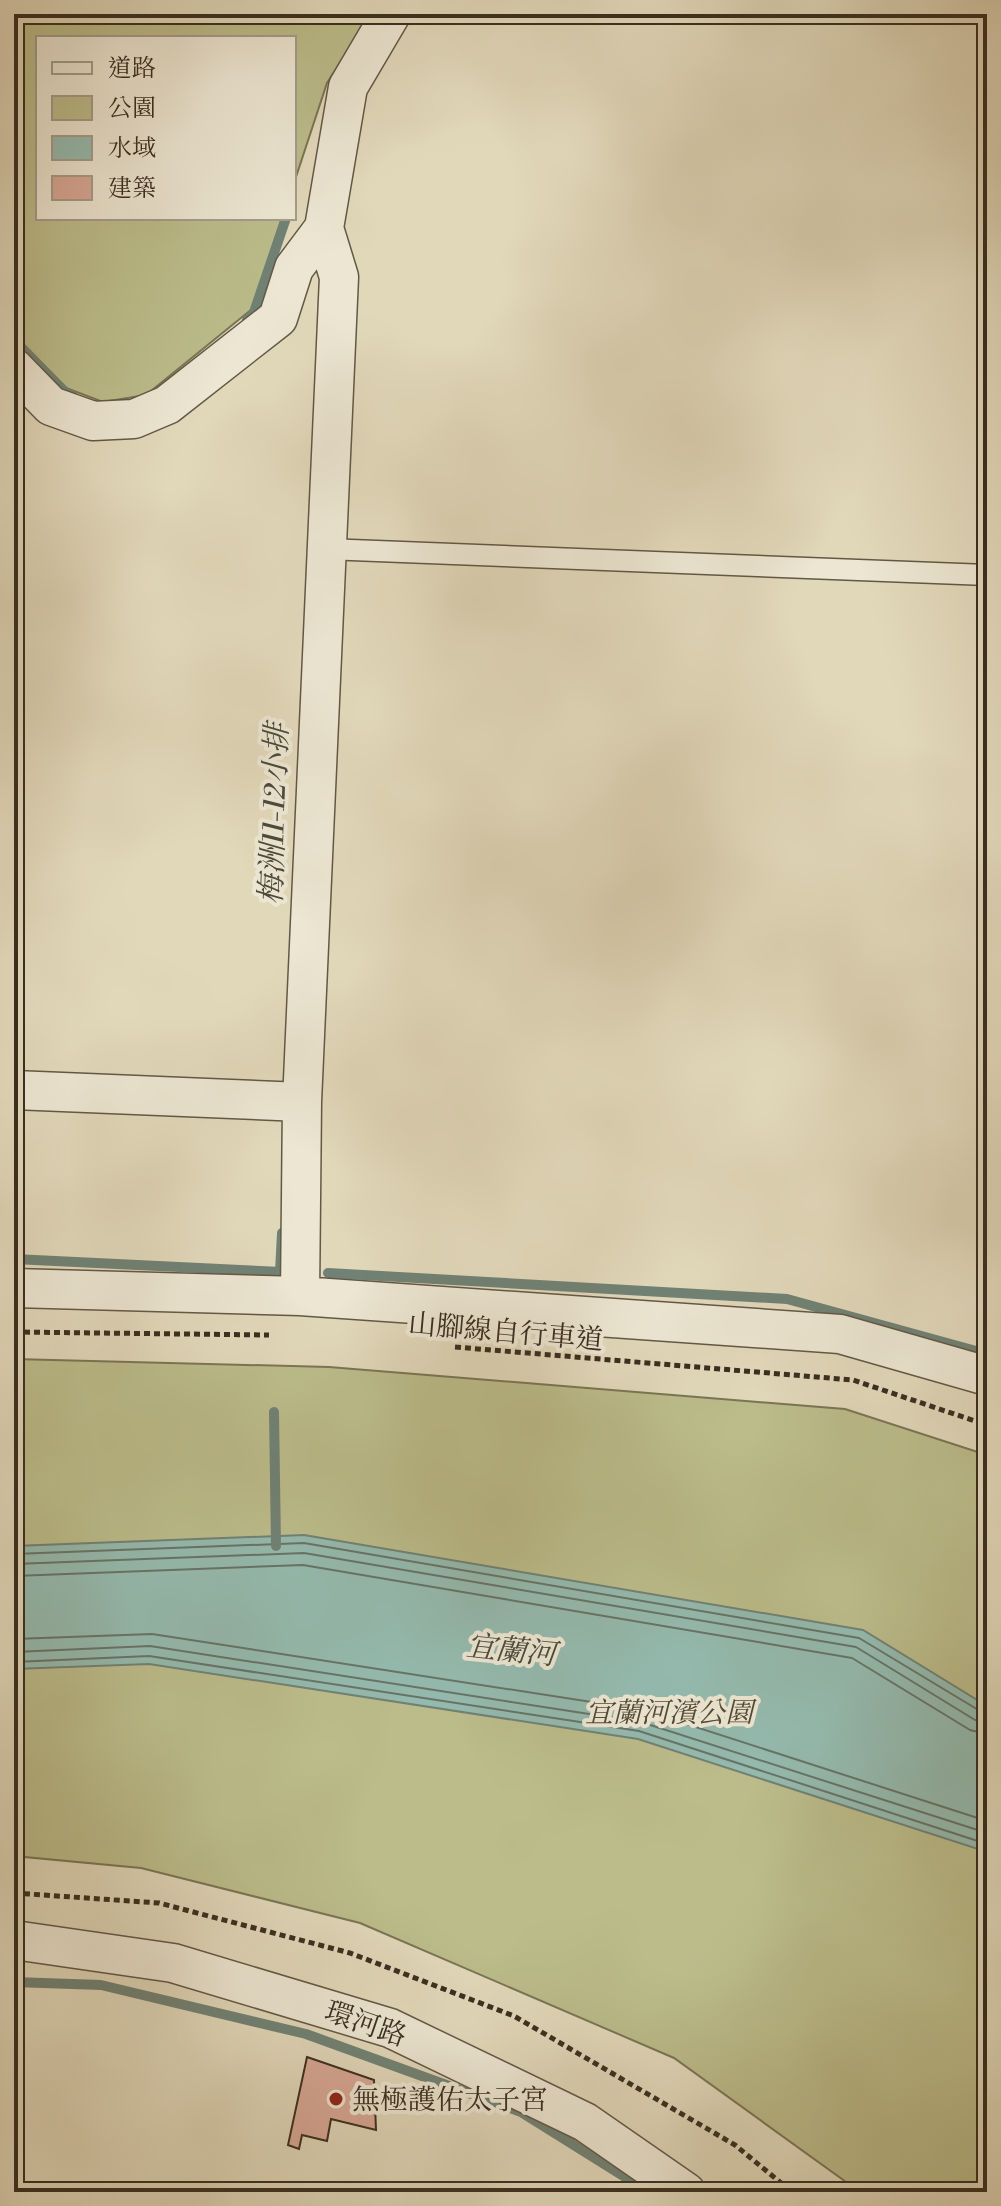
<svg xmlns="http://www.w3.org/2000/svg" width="1001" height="2206" viewBox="0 0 1001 2206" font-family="'Libre Bodoni','Noto Serif TC',serif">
<rect width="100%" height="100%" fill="#e1d8ba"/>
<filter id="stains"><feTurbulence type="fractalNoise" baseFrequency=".0025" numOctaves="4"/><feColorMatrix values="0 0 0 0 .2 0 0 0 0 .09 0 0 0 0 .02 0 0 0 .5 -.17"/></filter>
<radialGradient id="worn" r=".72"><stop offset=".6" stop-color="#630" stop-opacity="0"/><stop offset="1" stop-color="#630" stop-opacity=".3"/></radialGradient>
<!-- green -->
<path fill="#bbbc8a" stroke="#7a7555" stroke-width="2" d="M 14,14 L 372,14 L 327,83 L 294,183 L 294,38 L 38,38 L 38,218 L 282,218 L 252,309 L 146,395 L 103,402 L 66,388 L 14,336 Z
M 14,1359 L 329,1367 L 845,1409 L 987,1455 L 987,2192 L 860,2192 L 674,2058 L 360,1923 L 141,1868 L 14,1856 Z"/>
<!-- water -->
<path fill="#94baae" stroke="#708275" stroke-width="2" d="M 304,1535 L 863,1630 L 987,1706 L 987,1852 L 638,1739 L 149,1664 L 14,1669 L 14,1546 Z"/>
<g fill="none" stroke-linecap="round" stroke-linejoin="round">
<!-- shore -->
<path stroke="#667467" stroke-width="2" d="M 14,1554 L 304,1543 L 859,1638 L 980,1711 L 987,1712
M 14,1564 L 304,1553 L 856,1647 L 975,1720 L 987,1722
M 14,1576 L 303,1565 L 852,1658 L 970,1730 L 987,1734
M 14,1639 L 152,1634 L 643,1710 L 987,1821
M 14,1652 L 150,1646 L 641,1722 L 987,1833
M 14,1662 L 149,1656 L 639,1731 L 987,1844"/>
<!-- stream -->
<path stroke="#708275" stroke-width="10" d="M 247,320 L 253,315 L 286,218
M 14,340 L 66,393 L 72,395
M 14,1259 L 282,1272
M 280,1272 L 282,1233
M 328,1273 L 787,1299 L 987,1354
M 274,1412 L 276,1546
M 14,1982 L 101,1985 L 306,2034 L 521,2112 L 625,2177 L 644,2192"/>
</g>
<!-- building -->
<path fill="#d8a795" stroke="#392e20" stroke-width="2" d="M 307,2057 L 374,2080 L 376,2130 L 331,2119 L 327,2141 L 302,2135 L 299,2149 L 288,2145 Z"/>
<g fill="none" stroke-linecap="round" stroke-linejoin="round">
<!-- service casing -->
<g stroke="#635846" stroke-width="23">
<path id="service" d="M 326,549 L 987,575"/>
</g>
<!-- minor casing -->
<g stroke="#635846" stroke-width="41">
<path id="minor" d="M 14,368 L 51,406 L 93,421 L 134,419 L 167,405 L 278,318 L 294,268 L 324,228 L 348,87 L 391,14
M 14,1090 L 302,1102
M 14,1288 L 300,1296 L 840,1334 L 987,1376
M 300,1296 L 302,1102 L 339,277 L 324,228
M 14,1940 L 173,1963 L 390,2028 L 585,2122 L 686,2192"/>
</g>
<!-- path -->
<path stroke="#392e20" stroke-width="5" stroke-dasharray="6 4" stroke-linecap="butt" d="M 14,1332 L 269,1335
M 455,1347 L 853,1380 L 987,1425
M 14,1893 L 159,1903 L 350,1953 L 514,2016 L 735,2145 L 792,2192"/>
<!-- service -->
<use href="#service" stroke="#ece6d2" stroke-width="20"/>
<!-- minor -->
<use href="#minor" stroke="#ece6d2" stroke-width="38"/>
</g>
<!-- markers -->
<circle fill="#8f2418" stroke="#ece6d2" stroke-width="3" cx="336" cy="2099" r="8"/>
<g text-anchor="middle" stroke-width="8" stroke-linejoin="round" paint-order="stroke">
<!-- street labels -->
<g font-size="28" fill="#392e20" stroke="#ece6d2">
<text transform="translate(506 1331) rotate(5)" y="10">山腳線自行車道</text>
<text transform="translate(366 2023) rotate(19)" y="10">環河路</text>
</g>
<!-- park labels -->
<g font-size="28" font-style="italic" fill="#534a35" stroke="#ece6d2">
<text x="669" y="1722">宜蘭河濱公園</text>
</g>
<!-- poi labels -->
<g font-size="28" fill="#392e20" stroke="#ece6d2" text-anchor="start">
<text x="352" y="2109">無極護佑太子宮</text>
</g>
<!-- water labels -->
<g font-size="30" font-style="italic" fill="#4b4a3c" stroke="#ece6d2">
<text transform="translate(274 814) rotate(-88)" y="10">梅洲11-12小排</text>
<text transform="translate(511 1650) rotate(6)" y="10">宜蘭河</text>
</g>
</g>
<!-- margin -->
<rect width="1001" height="2206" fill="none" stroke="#e1d8ba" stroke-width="48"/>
<rect x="16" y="16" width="969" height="2174" fill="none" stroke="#392e20" stroke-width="4"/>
<rect x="24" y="24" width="953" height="2158" fill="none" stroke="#392e20" stroke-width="2"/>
<!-- legend -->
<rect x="36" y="36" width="260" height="184" fill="#ece6d2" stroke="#a49c8b" stroke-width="2"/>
<rect x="52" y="62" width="40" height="12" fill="#ece6d2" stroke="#a49c8b" stroke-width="2"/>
<text x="108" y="76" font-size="24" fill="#392e20">道路</text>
<rect x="52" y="96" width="40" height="24" fill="#bbbc8a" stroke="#a49c8b" stroke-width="2"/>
<text x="108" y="116" font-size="24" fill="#392e20">公園</text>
<rect x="52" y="136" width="40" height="24" fill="#94baae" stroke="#a49c8b" stroke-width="2"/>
<text x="108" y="156" font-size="24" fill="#392e20">水域</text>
<rect x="52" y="176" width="40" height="24" fill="#d8a795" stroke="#a49c8b" stroke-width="2"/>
<text x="108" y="196" font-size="24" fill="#392e20">建築</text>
<rect width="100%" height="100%" filter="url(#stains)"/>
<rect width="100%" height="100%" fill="url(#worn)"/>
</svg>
